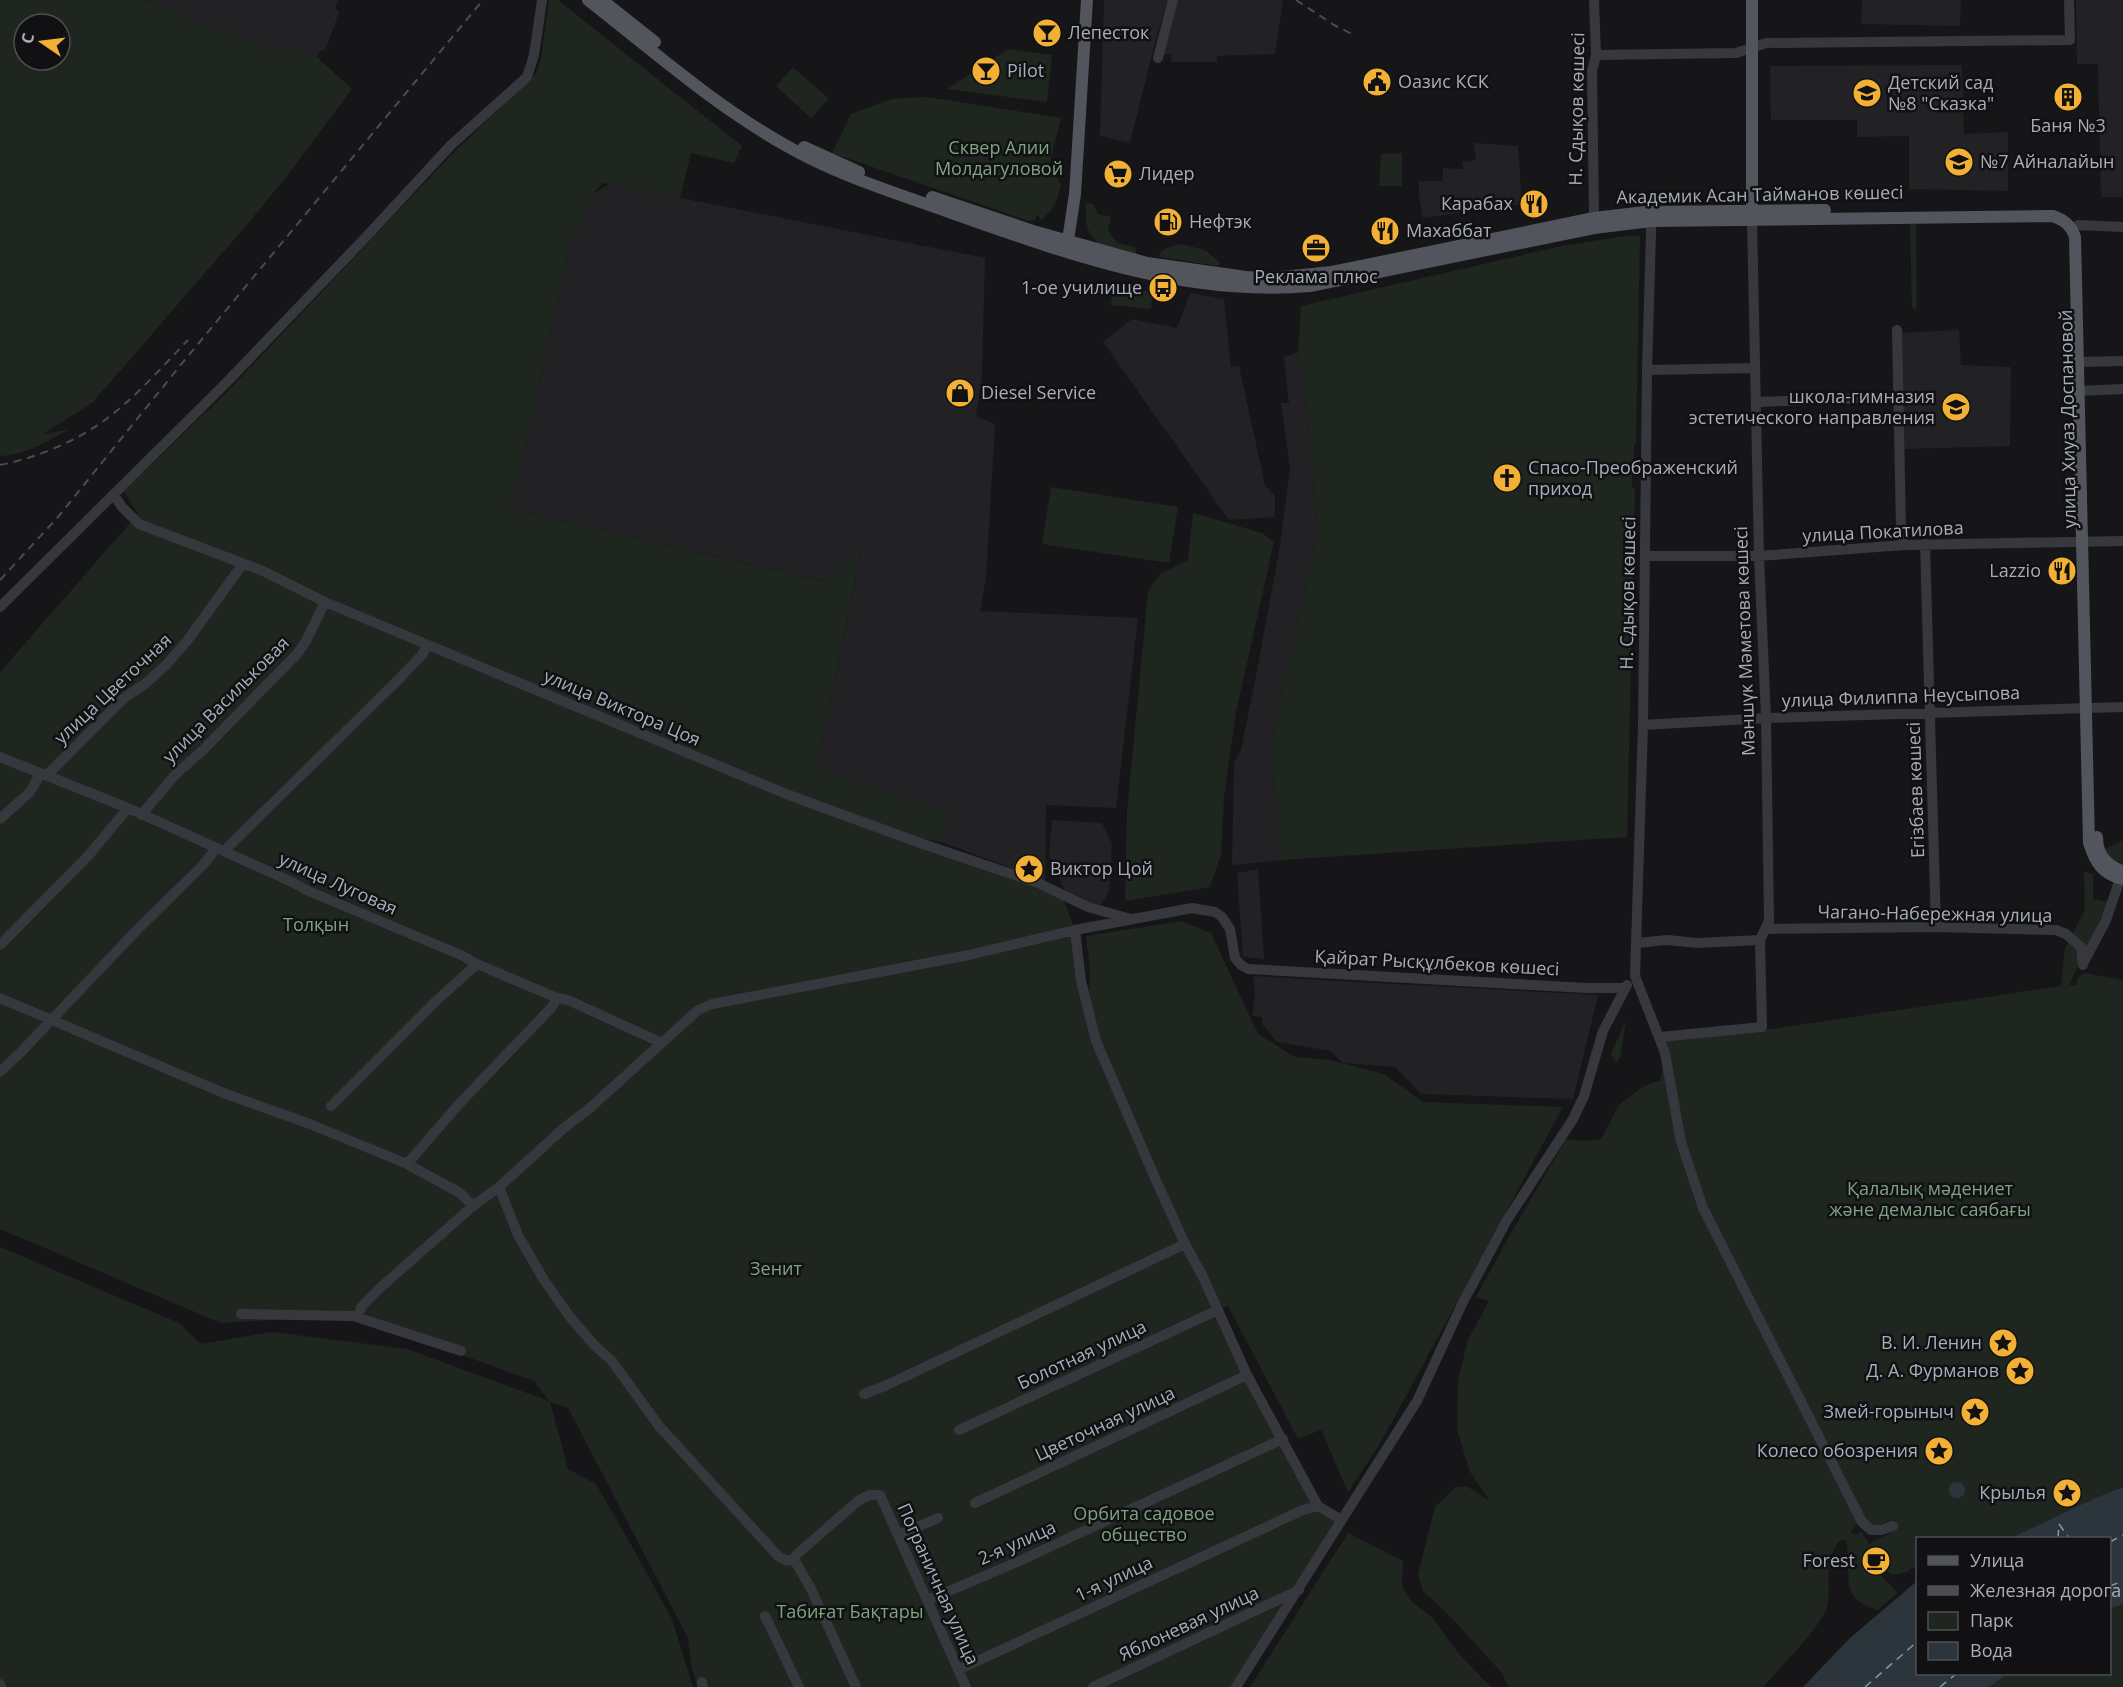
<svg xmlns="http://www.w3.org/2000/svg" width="2123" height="1687" viewBox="0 0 2123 1687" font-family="'Open Sans',sans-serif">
<rect width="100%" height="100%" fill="#161618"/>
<!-- built -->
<path fill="#222225" d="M 144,0 L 338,0 L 335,8 L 339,12 L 326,49 L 320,51 L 317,57 L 299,49 L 298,53 L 286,55 Z
M 1104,0 L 1168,0 L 1155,43 L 1130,143 L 1100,136 Z
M 1177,0 L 1283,0 L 1275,54 L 1217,56 L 1217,62 L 1171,62 L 1171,55 L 1163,54 Z
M 1862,0 L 1961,0 L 1960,26 L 1861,24 Z
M 2076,0 L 2123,0 L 2123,197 L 2101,197 L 2098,64 L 2077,64 Z
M 1962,65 L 1964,134 L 2008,132 L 2008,191 L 1909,189 L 1909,136 L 1857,137 L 1857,120 L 1771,120 L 1770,66 Z
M 1474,143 L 1518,146 L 1522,204 L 1423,218 L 1419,197 L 1419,181 L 1443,181 L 1443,168 L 1463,169 L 1462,162 L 1476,160 Z
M 609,184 L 985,258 L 982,375 L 976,416 L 995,424 L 986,577 L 980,611 L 1138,618 L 1116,808 L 1046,805 L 1045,881 L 942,842 L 950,815 L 816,769 L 862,547 L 828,582 L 511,509 L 571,241 L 593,194 Z
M 1190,293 L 1224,299 L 1231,367 L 1239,366 L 1265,485 L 1275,496 L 1275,517 L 1229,520 L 1103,342 L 1132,319 L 1177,328 Z
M 1959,330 L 1961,365 L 2011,367 L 2010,446 L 1903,449 L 1900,333 Z
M 1298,352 L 1306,399 L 1318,532 L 1282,689 L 1271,751 L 1282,860 L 1232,865 L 1234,763 L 1241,750 L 1255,681 L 1280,546 L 1290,468 L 1281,403 L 1289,403 L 1284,357 Z
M 1052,820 L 1102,823 L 1112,844 L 1109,891 L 1101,905 L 1093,905 L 1066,892 L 1049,856 Z
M 1258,869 L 1264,959 L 1243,957 L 1237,873 Z
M 1253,976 L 1322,980 L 1598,995 L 1573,1099 L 1421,1094 L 1395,1067 L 1343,1063 L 1331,1051 L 1277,1042 L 1262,1024 L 1262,1017 L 1252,1016 L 1255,995 Z"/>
<!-- green -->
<path fill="#1e261f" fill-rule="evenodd" d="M 0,0 L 144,0 L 286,55 L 298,53 L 299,49 L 317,57 L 352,89 L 287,176 L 244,228 L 93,402 L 42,435 L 69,429 C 47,442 26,455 0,456 ZM 24,24 L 60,24 L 60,60 L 24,60 Z
M 549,0 L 558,0 L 742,146 L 734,163 L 691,153 L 680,198 L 603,183 L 595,191 L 571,241 L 511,509 L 827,582 L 862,546 L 816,769 L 951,815 L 942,842 L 923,839 L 1064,900 L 1075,930 L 1081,981 L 1087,1009 L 1096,1041 L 1110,1077 L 1114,1075 L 1096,1028 L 1089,999 L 1090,968 L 1086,936 L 1182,921 L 1211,933 L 1258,1034 L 1295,1057 L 1329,1060 L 1384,1074 L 1423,1102 L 1563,1107 L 1381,1442 L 1348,1492 L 1321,1430 L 1298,1439 L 1228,1306 L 1218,1310 L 1247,1375 L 1318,1505 L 1342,1520 L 1299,1590 L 1236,1687 L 697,1687 L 692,1668 L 688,1638 L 568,1408 L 550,1402 L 568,1469 L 596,1484 L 628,1539 L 672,1619 L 693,1687 L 0,1687 L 0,1247 L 179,1323 L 201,1344 L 272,1332 L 407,1349 L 549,1401 L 534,1381 L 409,1336 L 368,1323 L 357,1317 L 343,1316 L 221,1323 L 0,1229 L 0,672 L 138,514 L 124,491 L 229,390 L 452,154 L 536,74 L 541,58 Z
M 1008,49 L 1052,55 L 1047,102 L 947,89 Z
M 793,67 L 829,99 L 811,118 L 776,86 Z
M 927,97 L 1061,118 L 1046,177 L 1056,176 L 1061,184 C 1058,199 1054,210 1041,220 L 1037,214 L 1035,220 L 1029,221 L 832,153 L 851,114 L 892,99 Z
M 1402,153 L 1402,186 L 1379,186 L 1381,154 Z
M 1086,203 L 1093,204 L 1098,214 L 1111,217 L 1108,231 L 1117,243 L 1135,247 L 1137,256 C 1102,247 1083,246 1086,203 Z
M 1913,222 L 1916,225 L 1917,306 L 1915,310 L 1912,307 L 1910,225 Z
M 1625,236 L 1640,236 L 1636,443 L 1634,446 L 1634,467 L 1632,468 L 1632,487 L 1635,488 L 1627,837 L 1282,860 L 1271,751 L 1282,689 L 1318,532 L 1306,399 L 1298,352 L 1301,306 L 1557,247 Z
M 1181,244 L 1205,250 L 1220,263 L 1218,266 L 1159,257 C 1160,248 1173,246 1181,244 Z
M 1113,287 L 1153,291 L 1151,309 L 1111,305 Z
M 1051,487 L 1178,507 L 1169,563 L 1042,544 Z
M 1193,513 L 1262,533 L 1274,542 L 1236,712 L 1224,797 L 1221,854 L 1210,887 L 1125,901 L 1127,812 L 1148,592 L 1160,574 L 1188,560 Z
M 2123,840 L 2123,864 L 2112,859 L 2104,850 Z
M 2084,872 L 2093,874 L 2093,899 L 2109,902 L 2069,985 L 2076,985 L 2078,978 L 2085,973 L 2123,980 L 2123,1487 L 2095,1498 L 2011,1538 L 1918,1538 L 1917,1569 L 1912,1567 L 1907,1572 L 1894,1575 L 1884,1570 L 1876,1571 L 1898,1593 L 1878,1610 C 1835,1598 1854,1573 1846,1540 L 1839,1541 C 1821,1566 1833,1581 1827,1607 C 1821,1628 1779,1668 1763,1687 L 1509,1687 L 1501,1672 L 1450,1616 L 1423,1591 L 1418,1575 L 1435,1507 L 1456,1487 L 1468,1487 L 1490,1501 L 1470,1472 L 1457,1430 L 1458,1380 L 1468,1340 L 1489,1301 L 1476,1297 L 1507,1240 L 1566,1139 L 1584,1141 L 1601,1139 L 1619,1105 L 1644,1086 L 1661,1080 L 1666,1041 L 1765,1030 L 2061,986 L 2065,948 L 2085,910 ZM 1862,1519 L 1871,1527 L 1880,1527 L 1885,1522 L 1892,1532 L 1869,1544 L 1861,1531 L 1856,1535 L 1850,1532 Z
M 1626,1020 L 1620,1058 L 1617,1062 L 1614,1061 L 1611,1053 Z
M 1348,1533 L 1403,1561 L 1402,1586 L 1412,1602 L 1433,1618 L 1458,1653 L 1491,1687 L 1250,1687 Z
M 2123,1604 L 2123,1687 L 1990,1687 L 2007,1674 L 2110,1674 L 2110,1609 Z"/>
<!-- water -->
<path fill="#2c353c" d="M1949 1490a8 8 0 1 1 16 0a8 8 0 1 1-16 0Z
M 2123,1487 L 2123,1604 L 2110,1609 L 2110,1538 L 2011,1538 L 2095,1498 Z
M 1917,1581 L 1918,1674 L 2007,1674 L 1990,1687 L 1803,1687 L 1850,1638 Z"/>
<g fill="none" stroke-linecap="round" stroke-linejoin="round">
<!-- ferry -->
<path stroke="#7f9bb3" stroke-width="1.5" stroke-dasharray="8 6" stroke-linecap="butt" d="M 2059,1524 L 2069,1538
M 2058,1538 L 2059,1525
M 2110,1542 L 2123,1535
M 2110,1586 L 2123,1581
M 1865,1687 L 1918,1641
M 1940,1687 L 1956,1674"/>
<!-- minor -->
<path stroke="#37383d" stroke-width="10" d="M 1596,55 L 1736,53 L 1766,43 L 2070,40 L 2069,0
M 1158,58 L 1173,0
M 1647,215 L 1651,221 L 1651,233 L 1647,370 L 1643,725 L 1635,976 L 1665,1053 L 1681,1142 L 1703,1208 L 1862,1522 L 1871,1530 L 1881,1530 L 1893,1526
M 1594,218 L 1592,71 L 1596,55 L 1594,0
M 2078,225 L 2123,227
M 1897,330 L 1901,529 L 1904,545
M 2078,362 L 2123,361
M 1647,370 L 1755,368
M 2079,391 L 2123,389
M 1756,402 L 1898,397
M 114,495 L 122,507 L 139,524 L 263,571 L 325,602 L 786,794 L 920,843 L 1038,883 L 1088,907 L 1131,919
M 1925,544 L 1936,927
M 1645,556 L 1759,556 L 1904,545 L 2123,541
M 0,607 L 225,384 L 366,237 L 451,145 L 527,77 L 534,55 L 542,0
M 1643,725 L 1766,718 L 2123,707
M 0,757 L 128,808 L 292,882 L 306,890 L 461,955 L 477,964 L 557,998 L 568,1000 L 662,1043
M 46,776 L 124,698 L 145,684 L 166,665 L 187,641 L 242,565
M 141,815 L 176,774 L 203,750 L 297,654 L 306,641 L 325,602
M 0,819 L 30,792 L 40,774
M 224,851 L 396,682 L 421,656 L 428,645
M 1765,929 L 1936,927 L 2056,930 L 2066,934 L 2081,947 L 2083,965
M 1075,930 L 1081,981 L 1096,1041 L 1155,1178 L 1185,1244 L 1203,1277 L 1247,1375 L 1318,1506 L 1342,1520
M 1637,943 L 1667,940 L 1697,943 L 1760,940
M 0,945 L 88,856 L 128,808
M 2084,962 L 2106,920 L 2120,879
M 0,998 L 226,1094 L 310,1124 L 407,1164 L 460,1193 L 473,1206
M 1660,1037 L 1762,1027 L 1760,940 L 1769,921 L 1766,718 L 1759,556 L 1752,219
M 0,1072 L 21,1052 L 136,931 L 203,865 L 212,854 L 214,848
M 331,1106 L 437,1000 L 477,964
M 407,1164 L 459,1104 L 552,1007 L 557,998
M 499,1187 L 518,1235 L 544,1280 L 570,1317 L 595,1346 L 612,1361 L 659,1426 L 778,1556 L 785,1560 L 795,1561 L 811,1589 L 856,1687
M 241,1314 L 353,1316 L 461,1351
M 357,1317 L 362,1306 L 381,1287 L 473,1206 L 499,1187 L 564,1128 L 591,1107 L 698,1010 L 712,1004 L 969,955 L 1075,930 L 1192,908 L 1215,912 L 1222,917 L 1230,929 L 1235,958 L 1241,965 L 1248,969 L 1586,988 L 1624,988
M 864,1394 L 887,1385 L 1185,1244
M 959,1430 L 1218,1310
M 975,1503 L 1247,1375
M 899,1535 L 938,1518
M 795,1561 L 796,1555 L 858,1501 L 869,1495 L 880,1495 L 966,1687
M 928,1600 L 1017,1562 L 1283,1439
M 765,1616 L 799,1687
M 958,1670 L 1303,1510 L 1318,1506
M 702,1682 L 703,1687
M 0,1684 L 1,1687
M 1093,1687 L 1299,1590
M 1236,1687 L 1417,1401 L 1462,1304 L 1507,1220 L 1573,1119 L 1584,1096 L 1603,1031 L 1627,985"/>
<!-- major -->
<path stroke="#53555c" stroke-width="12" d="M 588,0 C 652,50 714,105 785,145 C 837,175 893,192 949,212 C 1065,253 1184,297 1310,286 L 1594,228 L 1651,221 L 2053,216 C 2064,220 2071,225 2075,237 L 2089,843 C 2095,862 2102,874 2123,879
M 602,0 L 655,42
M 1752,0 L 1752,218
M 804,147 L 859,172
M 932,197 L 1033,231 L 1147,263 L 1246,277 L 1272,278 L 1332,272 L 1594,218 L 1645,212 L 1825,210
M 1067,247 L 1075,194 L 1087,0
M 2097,837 C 2097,854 2107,866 2123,871"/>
<!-- rail -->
<path stroke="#4a4c52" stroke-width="2" stroke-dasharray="8 6" stroke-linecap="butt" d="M 1296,0 L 1334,25 L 1352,34
M 0,465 C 36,458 75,442 105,420 C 135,398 162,367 188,340
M 0,580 L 58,517 L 179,367 L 483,0"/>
</g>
<!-- icons -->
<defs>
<g id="bar-disc" transform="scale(1.5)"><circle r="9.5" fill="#f2b134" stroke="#111113"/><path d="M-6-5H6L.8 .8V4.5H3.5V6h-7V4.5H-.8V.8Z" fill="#111"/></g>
<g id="civic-disc" transform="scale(1.5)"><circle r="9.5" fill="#f2b134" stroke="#111113"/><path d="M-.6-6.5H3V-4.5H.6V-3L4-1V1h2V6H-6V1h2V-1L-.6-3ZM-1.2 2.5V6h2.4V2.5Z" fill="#111"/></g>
<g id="school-disc" transform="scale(1.5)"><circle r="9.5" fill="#f2b134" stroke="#111113"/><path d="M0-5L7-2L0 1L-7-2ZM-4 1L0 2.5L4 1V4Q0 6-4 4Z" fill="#111"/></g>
<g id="building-disc" transform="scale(1.5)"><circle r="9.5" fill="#f2b134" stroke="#111113"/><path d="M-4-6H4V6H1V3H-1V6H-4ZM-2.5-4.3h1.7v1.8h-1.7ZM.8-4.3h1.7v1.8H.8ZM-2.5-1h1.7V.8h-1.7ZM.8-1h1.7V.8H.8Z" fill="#111"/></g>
<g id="supermarket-disc" transform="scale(1.5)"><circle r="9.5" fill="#f2b134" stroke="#111113"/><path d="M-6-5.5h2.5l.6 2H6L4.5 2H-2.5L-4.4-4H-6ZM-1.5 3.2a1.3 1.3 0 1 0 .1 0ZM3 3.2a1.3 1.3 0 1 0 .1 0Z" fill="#111"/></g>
<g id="restaurant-disc" transform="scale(1.5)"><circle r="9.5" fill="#f2b134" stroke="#111113"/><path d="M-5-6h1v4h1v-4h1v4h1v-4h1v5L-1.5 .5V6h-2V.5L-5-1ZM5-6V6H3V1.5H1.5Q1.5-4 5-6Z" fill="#111"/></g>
<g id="fuel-disc" transform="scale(1.5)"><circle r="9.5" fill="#f2b134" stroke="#111113"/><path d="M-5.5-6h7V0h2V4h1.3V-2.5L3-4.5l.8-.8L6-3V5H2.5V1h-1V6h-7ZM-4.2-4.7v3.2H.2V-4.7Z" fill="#111"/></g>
<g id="office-disc" transform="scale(1.5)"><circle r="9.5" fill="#f2b134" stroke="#111113"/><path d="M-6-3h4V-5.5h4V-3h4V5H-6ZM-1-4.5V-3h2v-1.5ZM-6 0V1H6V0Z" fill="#111"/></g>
<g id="bus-disc" transform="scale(1.5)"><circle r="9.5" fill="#f2b134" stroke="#111113"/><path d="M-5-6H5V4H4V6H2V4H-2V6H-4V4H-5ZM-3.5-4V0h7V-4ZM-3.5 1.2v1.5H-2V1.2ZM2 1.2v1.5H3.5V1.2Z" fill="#111"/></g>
<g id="shop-disc" transform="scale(1.5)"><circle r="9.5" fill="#f2b134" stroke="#111113"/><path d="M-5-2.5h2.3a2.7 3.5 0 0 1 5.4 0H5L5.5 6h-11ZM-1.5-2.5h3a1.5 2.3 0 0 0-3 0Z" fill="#111"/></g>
<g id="church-disc" transform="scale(1.5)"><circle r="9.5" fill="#f2b134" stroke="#111113"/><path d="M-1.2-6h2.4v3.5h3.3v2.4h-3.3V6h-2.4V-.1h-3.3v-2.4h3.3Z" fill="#111"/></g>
<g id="sight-disc" transform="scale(1.5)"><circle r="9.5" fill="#f2b134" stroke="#111113"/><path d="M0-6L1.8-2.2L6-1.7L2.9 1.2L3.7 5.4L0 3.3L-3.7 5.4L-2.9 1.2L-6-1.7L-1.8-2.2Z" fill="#111"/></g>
<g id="cafe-disc" transform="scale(1.5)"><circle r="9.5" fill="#f2b134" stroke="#111113"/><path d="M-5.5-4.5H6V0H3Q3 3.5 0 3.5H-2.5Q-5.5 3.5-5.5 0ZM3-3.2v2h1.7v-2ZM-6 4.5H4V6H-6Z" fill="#111"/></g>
</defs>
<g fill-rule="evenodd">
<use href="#bar-disc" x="1047" y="33"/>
<use href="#bar-disc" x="986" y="71"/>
<use href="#civic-disc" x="1377" y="82"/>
<use href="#school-disc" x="1867" y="93"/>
<use href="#building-disc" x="2068" y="97"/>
<use href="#school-disc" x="1959" y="162"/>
<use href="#supermarket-disc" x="1118" y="174"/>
<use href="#restaurant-disc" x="1534" y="204"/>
<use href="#fuel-disc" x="1168" y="222"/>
<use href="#restaurant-disc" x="1385" y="231"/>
<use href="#office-disc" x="1316" y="248"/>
<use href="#bus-disc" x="1163" y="288"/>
<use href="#shop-disc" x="960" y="393"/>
<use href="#school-disc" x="1956" y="407"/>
<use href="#church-disc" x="1507" y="478"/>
<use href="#restaurant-disc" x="2062" y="571"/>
<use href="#sight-disc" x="1029" y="869"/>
<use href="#sight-disc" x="2003" y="1343"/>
<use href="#sight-disc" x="2020" y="1371"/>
<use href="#sight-disc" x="1975" y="1412"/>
<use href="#sight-disc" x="1939" y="1451"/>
<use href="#sight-disc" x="2067" y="1493"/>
<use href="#cafe-disc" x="1876" y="1561"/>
</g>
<g text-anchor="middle" stroke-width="5" stroke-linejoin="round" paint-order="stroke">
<!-- poi labels -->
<g font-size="18" fill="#a8adb8" stroke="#111113" text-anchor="start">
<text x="1068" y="39">Лепесток</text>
<text x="1007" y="77">Pilot</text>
<text x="1398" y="88">Оазис КСК</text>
<text x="1888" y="89">Детский сад<tspan x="1888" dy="21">№8 "Сказка"</tspan></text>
<text x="2068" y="132" text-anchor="middle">Баня №3</text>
<text x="1980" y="168">№7 Айналайын</text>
<text x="1139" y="180">Лидер</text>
<text x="1513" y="210" text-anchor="end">Карабах</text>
<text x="1189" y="228">Нефтэк</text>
<text x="1406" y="237">Махаббат</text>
<text x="1316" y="283" text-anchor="middle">Реклама плюс</text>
<text x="1142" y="294" text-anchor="end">1-ое училище</text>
<text x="981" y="399">Diesel Service</text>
<text x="1935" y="403" text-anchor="end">школа-гимназия<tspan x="1935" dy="21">эстетического направления</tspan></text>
<text x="1528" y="474">Спасо-Преображенский<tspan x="1528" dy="21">приход</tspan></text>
<text x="2041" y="577" text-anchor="end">Lazzio</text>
<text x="1050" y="875">Виктор Цой</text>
<text x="1982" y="1349" text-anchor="end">В. И. Ленин</text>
<text x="1999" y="1377" text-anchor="end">Д. А. Фурманов</text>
<text x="1954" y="1418" text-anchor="end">Змей-горыныч</text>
<text x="1918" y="1457" text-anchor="end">Колесо обозрения</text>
<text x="2046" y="1499" text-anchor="end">Крылья</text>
<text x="1855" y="1567" text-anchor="end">Forest</text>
</g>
<!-- street labels -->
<g font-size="18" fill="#a8adb8" stroke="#111113">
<text transform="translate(1577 109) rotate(-89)" y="6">Н. Сдықов көшесі</text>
<text transform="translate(1760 195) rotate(-1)" y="6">Академик Асан Тайманов көшесі</text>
<text transform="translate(2068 419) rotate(-91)" y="6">улица Хиуаз Доспановой</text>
<text transform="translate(1883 532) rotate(-3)" y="6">улица Покатилова</text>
<text transform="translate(1628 593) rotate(-89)" y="6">Н. Сдықов көшесі</text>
<text transform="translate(1745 641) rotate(-92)" y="6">Мәншүк Мәметова көшесі</text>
<text transform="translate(113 689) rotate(-43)" y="6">улица Цветочная</text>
<text transform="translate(1901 697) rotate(-2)" y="6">улица Филиппа Неусыпова</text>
<text transform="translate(226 700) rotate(-45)" y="6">улица Васильковая</text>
<text transform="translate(622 708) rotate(23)" y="6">улица Виктора Цоя</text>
<text transform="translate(1916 790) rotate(-92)" y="6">Егізбаев көшесі</text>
<text transform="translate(338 884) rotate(24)" y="6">улица Луговая</text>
<text transform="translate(1935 914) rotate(1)" y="6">Чагано-Набережная улица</text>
<text transform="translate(1437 963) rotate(3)" y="6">Қайрат Рысқұлбеков көшесі</text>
<text transform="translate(1082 1355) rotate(-25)" y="6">Болотная улица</text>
<text transform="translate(1105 1424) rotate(-25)" y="6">Цветочная улица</text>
<text transform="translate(1017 1543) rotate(-24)" y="6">2-я улица</text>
<text transform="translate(1114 1579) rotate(-25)" y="6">1-я улица</text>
<text transform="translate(938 1584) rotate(66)" y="6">Пограничная улица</text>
<text transform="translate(1189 1624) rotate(-25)" y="6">Яблоневая улица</text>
</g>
<!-- park labels -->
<g font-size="18" fill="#7fa381" stroke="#111113">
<text x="999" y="154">Сквер Алии<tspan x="999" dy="21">Молдагуловой</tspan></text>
<text x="316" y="931">Толқын</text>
<text x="1930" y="1195">Қалалық мәдениет<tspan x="1930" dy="21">және демалыс саябағы</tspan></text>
<text x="776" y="1275">Зенит</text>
<text x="1144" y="1520">Орбита садовое<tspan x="1144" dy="21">общество</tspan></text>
<text x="850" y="1618">Табиғат Бақтары</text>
</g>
</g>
<!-- legend -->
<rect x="1916" y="1537" width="195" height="138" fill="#111113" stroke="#4d4f55" stroke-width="1.5"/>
<rect x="1928" y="1556" width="30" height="9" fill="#53555c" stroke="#4d4f55" stroke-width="1.5"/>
<text x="1970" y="1567" font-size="18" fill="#a8adb8">Улица</text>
<rect x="1928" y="1586" width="30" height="9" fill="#4a4c52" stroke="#4d4f55" stroke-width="1.5"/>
<text x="1970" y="1597" font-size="18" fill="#a8adb8">Железная дорога</text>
<rect x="1928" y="1612" width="30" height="18" fill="#1e261f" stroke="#4d4f55" stroke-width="1.5"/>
<text x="1970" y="1627" font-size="18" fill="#a8adb8">Парк</text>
<rect x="1928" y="1642" width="30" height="18" fill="#2c353c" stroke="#4d4f55" stroke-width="1.5"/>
<text x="1970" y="1657" font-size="18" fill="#a8adb8">Вода</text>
<!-- north arrow -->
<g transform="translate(42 42) rotate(284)"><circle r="28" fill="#111113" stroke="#4d4f55" stroke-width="1.5"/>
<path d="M0-4.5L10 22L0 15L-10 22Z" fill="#f2b134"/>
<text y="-9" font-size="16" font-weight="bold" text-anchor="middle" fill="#a8adb8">С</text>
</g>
</svg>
